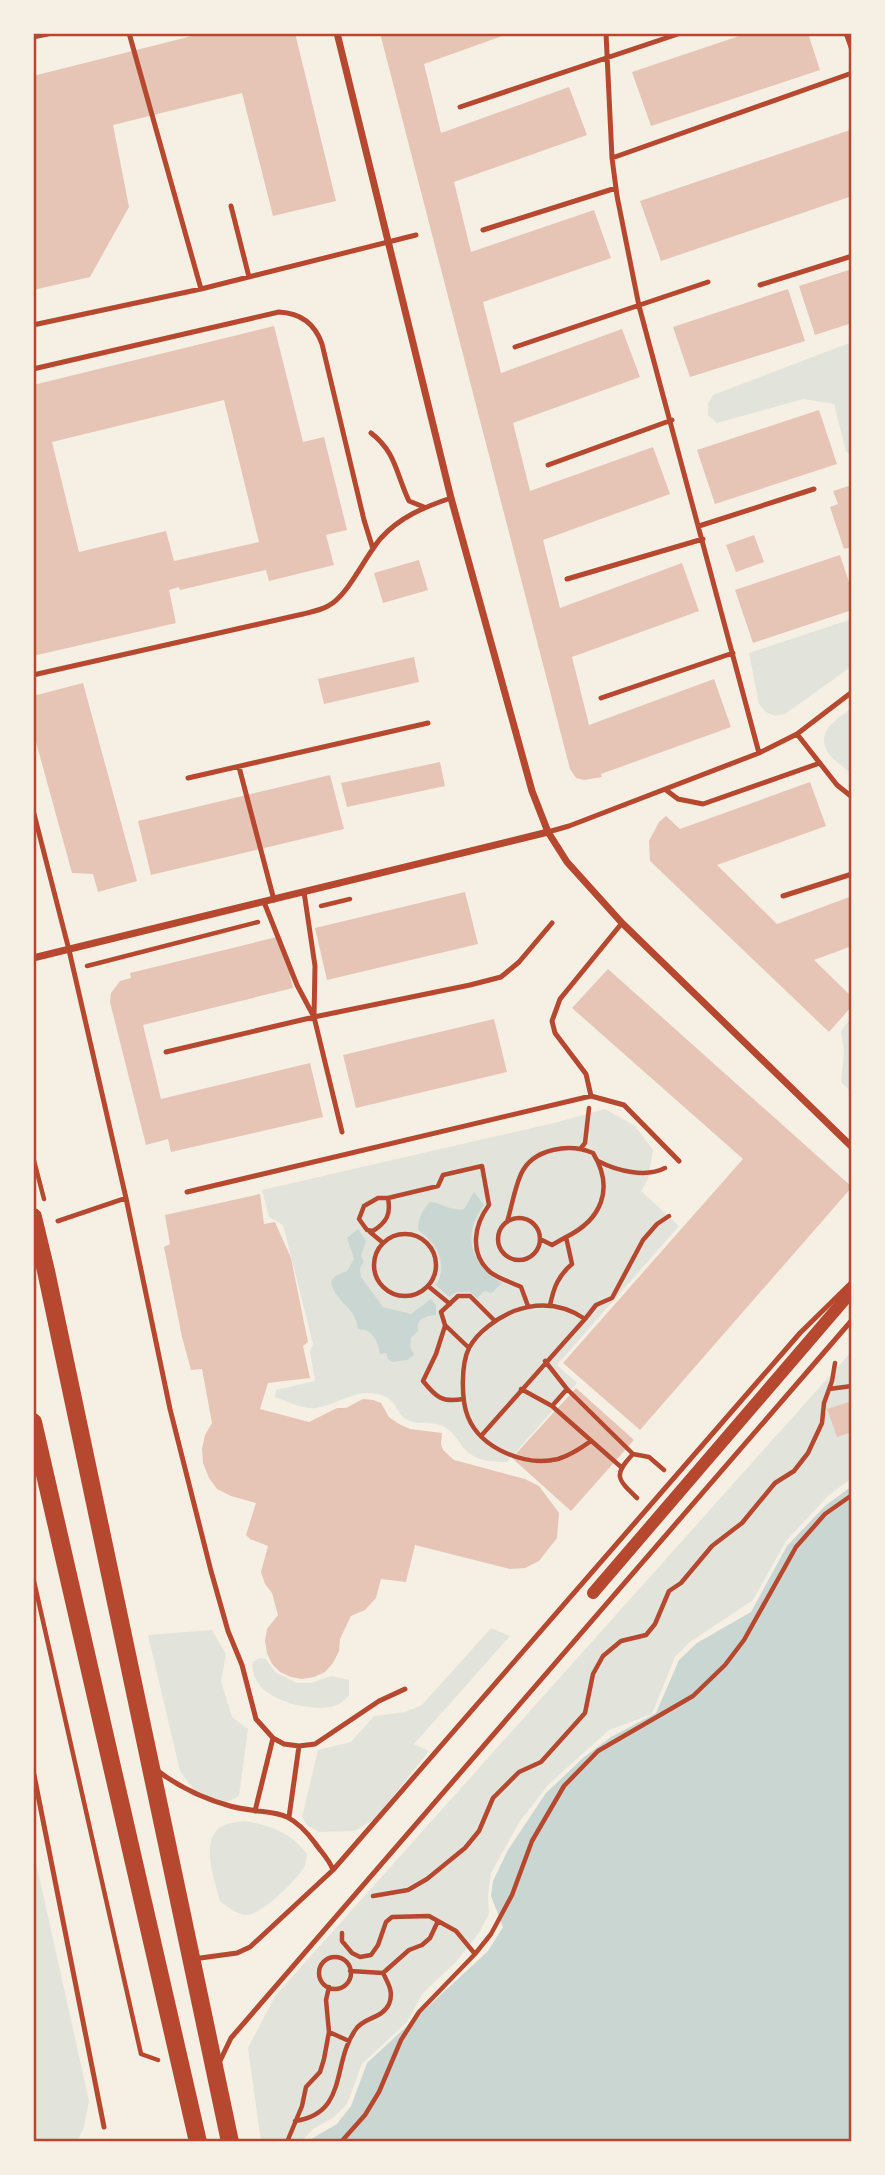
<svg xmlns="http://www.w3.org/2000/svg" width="885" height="2175" viewBox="0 0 885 2175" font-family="Raleway,sans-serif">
<rect width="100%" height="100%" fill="#f6efe4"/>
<!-- green -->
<path fill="#e2e4dc" d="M 852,342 L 852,457 L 846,451 L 834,404 L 803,399 L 717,423 L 708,415 L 708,404 L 713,395 Z
M 852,619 L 852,666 L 785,714 L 775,716 L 766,712 L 759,704 L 749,653 Z
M 852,708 L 852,774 C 845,768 832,760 827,751 C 816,731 838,718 852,708 Z
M 852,1017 L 852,1092 L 841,1082 L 844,1052 L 841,1031 Z
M 605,1109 L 635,1126 L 653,1150 L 648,1179 L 641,1191 L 679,1226 L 557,1365 L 577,1383 L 507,1462 C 491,1462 474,1461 463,1447 C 458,1440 453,1432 445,1427 C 433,1420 417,1427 404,1418 C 395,1410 397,1398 377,1394 C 355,1389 337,1405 316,1408 C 304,1410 286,1401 275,1397 L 276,1390 L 315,1381 L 310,1352 L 313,1344 L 283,1225 L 269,1217 L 262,1190 L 554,1123 Z
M 852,1351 L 852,1478 L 829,1495 L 786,1541 L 753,1600 L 690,1642 L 675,1657 L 652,1714 L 609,1730 L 549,1784 L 520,1821 L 491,1873 L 488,1895 L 489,1914 L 479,1933 L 456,1962 L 423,1993 L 407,2022 L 362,2064 L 347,2104 L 334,2117 L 313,2129 L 301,2142 L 261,2142 L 248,2048 L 275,1996 Z
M 491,1628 L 510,1636 L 414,1744 L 429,1751 L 375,1819 L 354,1831 L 319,1832 L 307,1825 L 302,1817 L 318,1750 L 351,1742 L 374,1716 L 405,1712 L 422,1705 Z
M 212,1630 L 226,1654 L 221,1681 L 232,1717 L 248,1729 L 239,1796 L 223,1804 L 197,1794 L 180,1771 L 148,1635 Z
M 260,1658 L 266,1659 L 275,1672 L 297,1683 L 311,1683 L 331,1676 L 349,1680 L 349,1696 C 343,1701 338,1706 330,1707 C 303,1711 248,1697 253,1662 Z
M 245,1821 C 270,1825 292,1833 307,1854 C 306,1857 306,1863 305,1866 C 297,1880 261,1916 245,1915 C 235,1914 227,1906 220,1901 C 215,1882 201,1845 218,1829 C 225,1823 236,1822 245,1821 Z
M 33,1849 L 89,2101 L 84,2127 L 77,2142 L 33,2142 Z"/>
<!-- water -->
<path fill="#c9d6d2" d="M 474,1192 L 484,1205 C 461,1236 471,1264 502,1283 L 492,1293 L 484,1291 L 477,1298 L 470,1292 L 457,1292 L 449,1297 L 436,1285 C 449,1264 436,1242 418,1230 C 419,1217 421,1212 430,1202 C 442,1203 452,1212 464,1209 Z
M 358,1229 L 366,1241 L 361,1256 L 364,1262 L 360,1268 L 361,1277 L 383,1307 L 411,1314 L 431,1299 L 436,1305 L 436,1315 C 425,1316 416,1318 418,1331 L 411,1338 L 410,1346 L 414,1355 L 407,1360 L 393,1362 L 388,1359 L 386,1353 L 380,1354 C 378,1341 373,1329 358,1329 C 355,1305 335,1303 331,1282 L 335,1276 L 347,1271 L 354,1259 L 347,1238 Z
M 852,1486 L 852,2142 L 306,2142 L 337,2124 L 351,2106 L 367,2063 L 488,1951 L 503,1927 L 491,1896 L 493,1881 L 508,1850 L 546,1793 L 583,1758 L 611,1737 L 656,1713 L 679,1660 L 697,1643 L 751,1612 L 787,1546 L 825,1506 Z"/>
<!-- building -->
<path fill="#e6c5b7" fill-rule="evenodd" d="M 204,33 L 295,33 L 336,201 L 273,216 L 242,93 L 113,125 L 129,207 L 90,277 L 33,290 L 33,76 Z
M 380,33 L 511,33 L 424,64 L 441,133 L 569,87 L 587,135 L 454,182 L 471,252 L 594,210 L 611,258 L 483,302 L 501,373 L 622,329 L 640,377 L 513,423 L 530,491 L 653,447 L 670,494 L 543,540 L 560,608 L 682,563 L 699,611 L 572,657 L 589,725 L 714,679 L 731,727 L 601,774 L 602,777 L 584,780 L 576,778 L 570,769 Z
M 748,33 L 808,33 L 820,70 L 651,126 L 632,72 Z
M 850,130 L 852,136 L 852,196 L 661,261 L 640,201 Z
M 852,269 L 852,323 L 815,335 L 799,286 Z
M 788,289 L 805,341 L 690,377 L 673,327 Z
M 274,326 L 303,442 L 324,437 L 347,530 L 326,535 L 334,565 L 269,581 L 266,570 L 180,590 L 179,587 L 169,590 L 176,623 L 33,656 L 33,385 ZM 224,400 L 259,542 L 174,561 L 166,531 L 79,552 L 52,442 Z
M 819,410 L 837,464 L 715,504 L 697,450 Z
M 852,485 L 852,547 L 844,549 L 830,507 L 838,504 L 833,491 Z
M 754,535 L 764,562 L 736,572 L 726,545 Z
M 840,555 L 852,591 L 852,610 L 753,643 L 735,590 Z
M 419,560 L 428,590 L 383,603 L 374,573 Z
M 414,657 L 419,682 L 324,704 L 318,679 Z
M 83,683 L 137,881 L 98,892 L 93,874 L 72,873 L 33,731 L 33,696 Z
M 440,762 L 445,786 L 347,807 L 341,783 Z
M 330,775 L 344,829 L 151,875 L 138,821 Z
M 810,782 L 826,826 L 717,865 L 777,924 L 852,896 L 852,946 L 814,960 L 852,997 L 852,1006 L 829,1032 L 650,861 L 649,841 L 659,822 L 666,816 L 680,829 Z
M 465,892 L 478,944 L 327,980 L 315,928 Z
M 281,936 L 293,988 L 143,1025 L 161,1099 L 310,1063 L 323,1117 L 171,1152 L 168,1139 L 146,1145 L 110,1002 L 111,993 L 120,981 L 131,978 L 130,973 Z
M 608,969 L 852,1187 L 640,1430 L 563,1363 L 743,1159 L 572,1008 Z
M 494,1019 L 507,1072 L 356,1108 L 343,1055 Z
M 260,1194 L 264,1224 L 275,1222 L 291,1258 L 308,1342 L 303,1346 L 310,1378 L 268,1383 L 260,1409 L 309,1422 L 337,1408 L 346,1408 L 363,1399 L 373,1400 L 381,1403 L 389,1417 L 399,1424 L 410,1429 L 442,1433 L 441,1444 L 443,1450 L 454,1460 L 525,1479 L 539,1486 L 559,1513 L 557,1538 L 539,1561 L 525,1568 L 510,1569 L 415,1545 L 406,1582 L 381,1579 L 376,1598 L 365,1610 L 351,1616 L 340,1639 L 339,1651 L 333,1663 L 325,1672 L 314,1677 L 302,1679 L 291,1677 L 280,1672 L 272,1664 L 267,1653 L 265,1641 L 267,1629 L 278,1615 L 272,1593 L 265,1584 L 261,1572 L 268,1546 L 250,1539 L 246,1535 L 256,1503 L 231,1496 L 217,1489 L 209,1478 L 203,1463 L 202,1449 L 205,1435 L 212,1423 L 202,1369 L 191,1370 L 182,1337 L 164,1247 L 170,1244 L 165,1215 Z
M 576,1388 L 634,1440 L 571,1511 L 512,1458 Z
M 852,1401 L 852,1432 L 837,1437 L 827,1409 Z"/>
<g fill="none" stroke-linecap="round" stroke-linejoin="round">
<!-- path -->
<path stroke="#b5482f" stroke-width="4.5" d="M 321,906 L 350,899
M 87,966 L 258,922
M 581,1148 L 585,1143 L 589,1108
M 33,1157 L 44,1199
M 598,1161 C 617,1171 646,1178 665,1168
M 388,1198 L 378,1198 L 364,1206 L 359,1219 L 367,1230 L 373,1231 C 387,1222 391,1214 388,1198 L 438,1186 L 443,1175 L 482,1166 L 489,1205 C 474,1225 469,1253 490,1272 C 499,1279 511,1282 521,1287 L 528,1306
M498 1239a21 21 0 1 1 42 0a21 21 0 1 1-42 0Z
M 507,1222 C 512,1206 514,1190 521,1174 C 533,1148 570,1143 593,1153 C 615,1189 601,1220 566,1237 L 572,1264 C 558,1276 554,1287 550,1305
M 370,1232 L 382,1242
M374 1265a31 31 0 1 1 62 0a31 31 0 1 1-62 0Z
M 540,1239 L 552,1245 L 566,1237
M 428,1286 L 450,1304
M 585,1319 L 596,1305 L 612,1298 L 643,1240 L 657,1224 L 669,1216
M 445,1326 L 436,1354 L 423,1381 C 436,1397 442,1403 463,1399
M 469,1348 L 445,1325 L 441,1312 L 458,1296 L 470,1296 L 495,1321
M 545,1361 L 567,1389
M 521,1389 L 552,1406
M 829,1389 L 852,1386
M 481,1436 L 585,1319 C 563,1304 539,1302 514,1311 C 498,1318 478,1331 469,1348 C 461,1364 461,1400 468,1417 C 481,1449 526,1467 558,1459 C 571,1455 581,1448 591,1441
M 621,1467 L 552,1406 L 567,1389 L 633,1454
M 637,1498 C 617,1479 613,1475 633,1454 L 649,1457 L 664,1470
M 33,1577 L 141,2054 L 158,2060
M 373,1896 L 408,1890 L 427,1879 L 465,1848 L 479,1831 L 493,1798 L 519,1772 L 541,1762 L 585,1713 L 593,1674 L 603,1656 L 621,1641 L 646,1635 L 655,1624 L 669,1591 L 681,1583 L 712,1546 L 742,1523 L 775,1483 L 794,1471 L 808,1453 L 822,1423 L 824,1403 L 832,1381 L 835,1363
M 342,1933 L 342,1941 L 352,1953 L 360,1957 L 371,1955 L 378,1945 L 386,1922 L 392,1917 L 429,1916 L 456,1931 L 475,1954
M319 1973a16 16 0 1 1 32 0a16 16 0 1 1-32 0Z
M 350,1971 L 383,1973
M 383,1973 L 409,1950 L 422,1945 L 430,1938 L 438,1921
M 329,2032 L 349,2041
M 295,2121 C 349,2113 331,2063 356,2029 C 364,2017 382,2019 389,2004 C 394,1992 388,1983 383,1973
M 287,2142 L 302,2106 L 306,2087 L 320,2072 L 324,2059 L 329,2032 L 326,2000 L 329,1987
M 341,2142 L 365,2115 L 379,2092 L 401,2040 L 419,2012 L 475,1954 L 491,1934 L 512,1895 L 532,1841 L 564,1786 L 598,1751 L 693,1696 L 725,1665 L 744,1640 L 796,1547 L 825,1514 L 852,1495"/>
<!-- service -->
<path stroke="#b5482f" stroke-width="5" d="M 129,33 L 201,289
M 606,33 L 612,158 L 617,196 L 639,306 L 759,753
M 846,33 L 852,50
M 33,37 L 52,33
M 460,107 L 681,33
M 612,158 L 852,73
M 231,206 L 249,277
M 483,230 L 616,188
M 760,285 L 852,256
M 33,325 L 201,289 L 416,235
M 515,347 L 708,282
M 33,369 L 279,312 C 300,313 315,324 322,344 L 364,520 L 373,549
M 371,433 C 396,452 396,474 409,501 L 424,507
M 548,465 L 672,420
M 699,526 L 814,489
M 567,579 L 703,539
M 33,675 L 303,614 C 311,612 321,610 328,606 C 348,596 365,556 381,538 C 400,517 424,507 451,498
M 601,698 L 733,653
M 797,734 L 837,785 L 852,797
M 239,767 L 274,900
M 188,778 L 428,723
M 666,790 L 678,799 L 703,804 L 820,763
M 33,810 L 69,950 L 126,1198 L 170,1409 L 211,1571 L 228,1631 L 242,1665 L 256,1719 L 273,1738 L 284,1744 L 299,1746 L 315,1744 L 379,1701 L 405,1689
M 548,832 L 569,826 L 759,753 L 797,734 L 852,692
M 304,892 L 315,966 L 314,1017
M 783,896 L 852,874
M 264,902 L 297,985 L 314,1017 L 342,1132
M 622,923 L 560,999 L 552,1021 L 555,1033 L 586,1074 L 591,1096 L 624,1105 L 679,1161
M 166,1052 L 314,1017 L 470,985 L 501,977 L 519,962 L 552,923
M 187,1192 L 591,1096
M 58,1221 L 126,1198
M 33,1770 L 104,2127
M 158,1771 C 179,1787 205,1799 230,1806 C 272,1817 285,1803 315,1843 C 321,1852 329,1859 333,1870
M 255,1811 L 273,1738
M 289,1817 L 299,1746
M 193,1959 L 237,1953 L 250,1947 L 333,1870 L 800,1333 L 852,1282
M 218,2065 L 231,2038 L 852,1320"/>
<!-- minor -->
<path stroke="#b5482f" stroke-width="7" d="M 337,33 L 451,498 L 532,791 L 548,832 L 567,862 L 622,923 L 852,1147
M 33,958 L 548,832"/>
<!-- tertiary -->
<path stroke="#b5482f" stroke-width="12" d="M 593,1593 L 852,1291"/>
<!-- trunk -->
<path stroke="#b5482f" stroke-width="18" d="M 33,1217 L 46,1271 L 230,2142
M 33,1422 L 198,2142"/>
</g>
<!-- border -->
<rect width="885" height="2175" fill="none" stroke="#f6efe4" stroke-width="70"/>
<rect x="35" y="35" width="815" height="2105" fill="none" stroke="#b5482f" stroke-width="2.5"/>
</svg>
